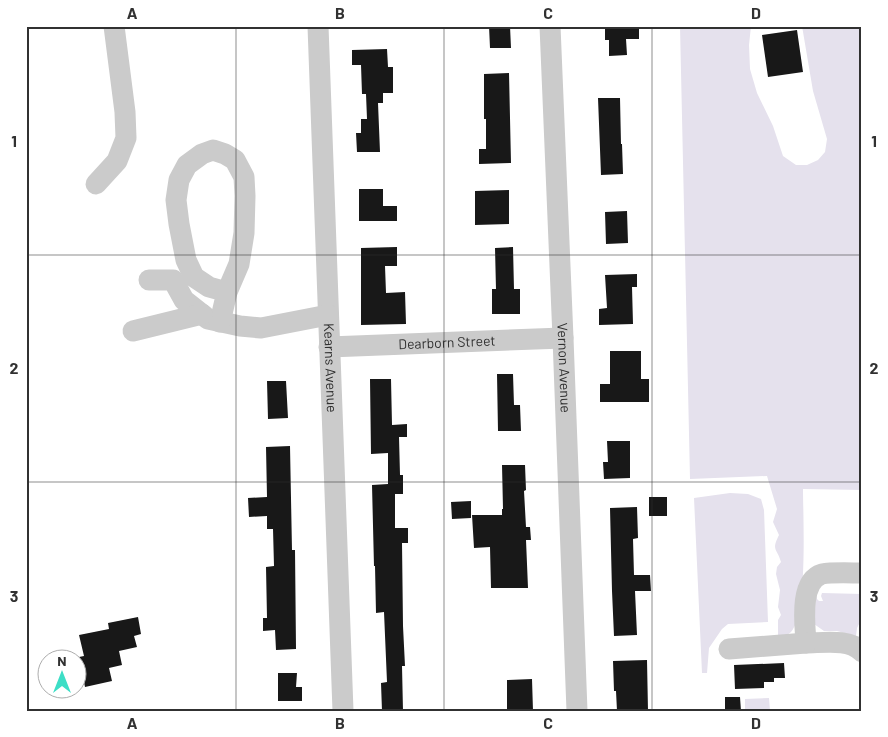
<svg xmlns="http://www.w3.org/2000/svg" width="888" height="737" viewBox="0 0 888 737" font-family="Barlow,sans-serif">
<rect width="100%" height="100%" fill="#fff"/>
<!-- green -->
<path fill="#e5e1ed" d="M 680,26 L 751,26 L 749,45 L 750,69 L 757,93 L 773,126 L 783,156 L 796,165 L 807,165 L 818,160 L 825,152 L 827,139 L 813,91 L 802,26 L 862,26 L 862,490 L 803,489 C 803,516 808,614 791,632 C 788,635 782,637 778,639 L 778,620 L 781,615 L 778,607 L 780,590 L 776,574 L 777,567 L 781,562 C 777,548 771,551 779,535 L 773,522 L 777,509 L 767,476 L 690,479 Z
M 730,493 L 748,494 L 761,499 L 764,510 L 768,622 L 728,624 L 722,629 L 709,648 L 707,673 L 702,673 L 694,498 Z
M 816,593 L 817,599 L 819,601 L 823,601 L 821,596 L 822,593 L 862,594 L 862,618 L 857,628 L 856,636 L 837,631 L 824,631 L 814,624 Z
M 769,698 L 770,711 L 745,711 L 745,699 Z"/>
<!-- building -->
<path fill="#181818" d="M 489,26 L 510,26 L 511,48 L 490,48 Z
M 605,26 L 639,26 L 639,39 L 626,39 L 627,55 L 609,56 L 609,40 L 605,40 Z
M 797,30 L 803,72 L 768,77 L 762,35 Z
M 387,49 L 388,67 L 393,67 L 393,93 L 383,93 L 383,103 L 378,103 L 380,152 L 357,152 L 356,133 L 361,133 L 361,119 L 367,119 L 366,94 L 362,94 L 361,65 L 352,65 L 352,50 Z
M 509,73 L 511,163 L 479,164 L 479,149 L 486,149 L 486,119 L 484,119 L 484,74 Z
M 598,98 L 620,98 L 621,144 L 622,144 L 623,174 L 601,175 Z
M 359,189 L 383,189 L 383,206 L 397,206 L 397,221 L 359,221 Z
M 509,190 L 509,224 L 475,225 L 475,191 Z
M 627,211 L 628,243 L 606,244 L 605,212 Z
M 397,247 L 397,266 L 385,266 L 386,293 L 405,292 L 406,324 L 361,325 L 361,248 Z
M 513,247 L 514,289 L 520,289 L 520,314 L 492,314 L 492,289 L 496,289 L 495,248 Z
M 637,274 L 637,287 L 632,287 L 633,324 L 599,325 L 599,309 L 607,308 L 605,275 Z
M 610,351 L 641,351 L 641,379 L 649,379 L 649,402 L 600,402 L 600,384 L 610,384 Z
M 497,374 L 513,374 L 514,405 L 520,405 L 521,431 L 498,431 Z
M 370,379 L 391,379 L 392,425 L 407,424 L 407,437 L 399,437 L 400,475 L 403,475 L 403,494 L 395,494 L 395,528 L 408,528 L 408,543 L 402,543 L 403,626 L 405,666 L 402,666 L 403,711 L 382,711 L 381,683 L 387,682 L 384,612 L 376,613 L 375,566 L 374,566 L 372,485 L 388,484 L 388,453 L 371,454 Z
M 267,381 L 286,381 L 288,418 L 268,419 Z
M 607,441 L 630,441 L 630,478 L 604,479 L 603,462 L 608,462 Z
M 290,446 L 292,550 L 295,550 L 296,649 L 276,650 L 275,630 L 263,631 L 263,618 L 267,618 L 266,567 L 274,566 L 273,529 L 267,529 L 267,516 L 249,517 L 248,498 L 267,497 L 266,447 Z
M 502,465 L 525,465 L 526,490 L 524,491 L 526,527 L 530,527 L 531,540 L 526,540 L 528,588 L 491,588 L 490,547 L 474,548 L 472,515 L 502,515 L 502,509 L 503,509 Z
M 649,497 L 667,497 L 667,516 L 649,516 Z
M 471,501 L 471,518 L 452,519 L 451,502 Z
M 637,507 L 638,538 L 633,539 L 634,575 L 650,575 L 651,591 L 635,591 L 637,635 L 614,636 L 612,591 L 610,508 Z
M 138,617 L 141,634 L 134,636 L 137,647 L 119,651 L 122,665 L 109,668 L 112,681 L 85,687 L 79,657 L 84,656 L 79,635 L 109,629 L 108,623 Z
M 647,660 L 648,711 L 617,711 L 616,691 L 614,691 L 613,661 Z
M 784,663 L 785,678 L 774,678 L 774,682 L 764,682 L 764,688 L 735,689 L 734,665 Z
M 278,673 L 297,673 L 296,687 L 302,687 L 302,701 L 278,701 Z
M 532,679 L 533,711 L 507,711 L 507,680 Z
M 725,697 L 740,697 L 741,711 L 725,711 Z"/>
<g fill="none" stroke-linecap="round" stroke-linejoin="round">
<!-- minor -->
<g stroke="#cbcbcb" stroke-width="21">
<path id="s1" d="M 318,26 L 343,711"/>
<path id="s2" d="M 550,26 L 563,338 L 577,711"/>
<path d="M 96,184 L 117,161 L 126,138 L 125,112 L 114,26"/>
<path d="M 149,280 L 173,280 L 184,300 L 208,319 L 240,326 L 261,328 L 328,315"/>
<path d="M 220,322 L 227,292 L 239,264 L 244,233 L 245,196 L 244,177 L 235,160 L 225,154 L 213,150 L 202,154 L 187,165 L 179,180 L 176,200 L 179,224 L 186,260 L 194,277 L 209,287 L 227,292"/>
<path d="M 133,331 L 202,314"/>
<path id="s3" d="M 329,347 L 563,338"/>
<path d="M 862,573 C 851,573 832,572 822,574 C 799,581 805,625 806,643 C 822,643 850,638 862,652"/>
<path d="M 729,649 L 806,643"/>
</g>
</g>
<!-- grid -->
<path fill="none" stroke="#313131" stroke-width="1" stroke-opacity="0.55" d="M 236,26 L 236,711M 444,26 L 444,711M 652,26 L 652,711M 26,255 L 862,255M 26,482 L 862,482"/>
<g text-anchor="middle" stroke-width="5" stroke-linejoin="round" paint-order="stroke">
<!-- street labels -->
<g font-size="14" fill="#313131" stroke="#fff">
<text dy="5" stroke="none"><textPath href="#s3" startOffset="118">Dearborn Street</textPath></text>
<text dy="5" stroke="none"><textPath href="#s2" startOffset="342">Vernon Avenue</textPath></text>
<text dy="5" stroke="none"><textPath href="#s1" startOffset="342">Kearns Avenue</textPath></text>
</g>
</g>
<!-- border -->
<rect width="888" height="737" fill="none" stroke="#ffffff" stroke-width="55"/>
<!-- north arrow -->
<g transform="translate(62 674)"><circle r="24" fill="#ffffff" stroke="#adadad"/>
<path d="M0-4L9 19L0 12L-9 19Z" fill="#3ddec6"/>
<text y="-8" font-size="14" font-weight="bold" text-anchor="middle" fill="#313131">N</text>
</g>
<rect x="28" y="28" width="832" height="682" fill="none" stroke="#313131" stroke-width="2"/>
<g font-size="16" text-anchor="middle" font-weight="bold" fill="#313131">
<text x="132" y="19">A</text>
<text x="340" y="19">B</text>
<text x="548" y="19">C</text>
<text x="756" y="19">D</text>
<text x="14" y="147">1</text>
<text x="874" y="147">1</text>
<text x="14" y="374">2</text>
<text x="874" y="374">2</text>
<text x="14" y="602">3</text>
<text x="874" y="602">3</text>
<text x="132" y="729">A</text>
<text x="340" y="729">B</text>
<text x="548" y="729">C</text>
<text x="756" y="729">D</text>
</g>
</svg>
